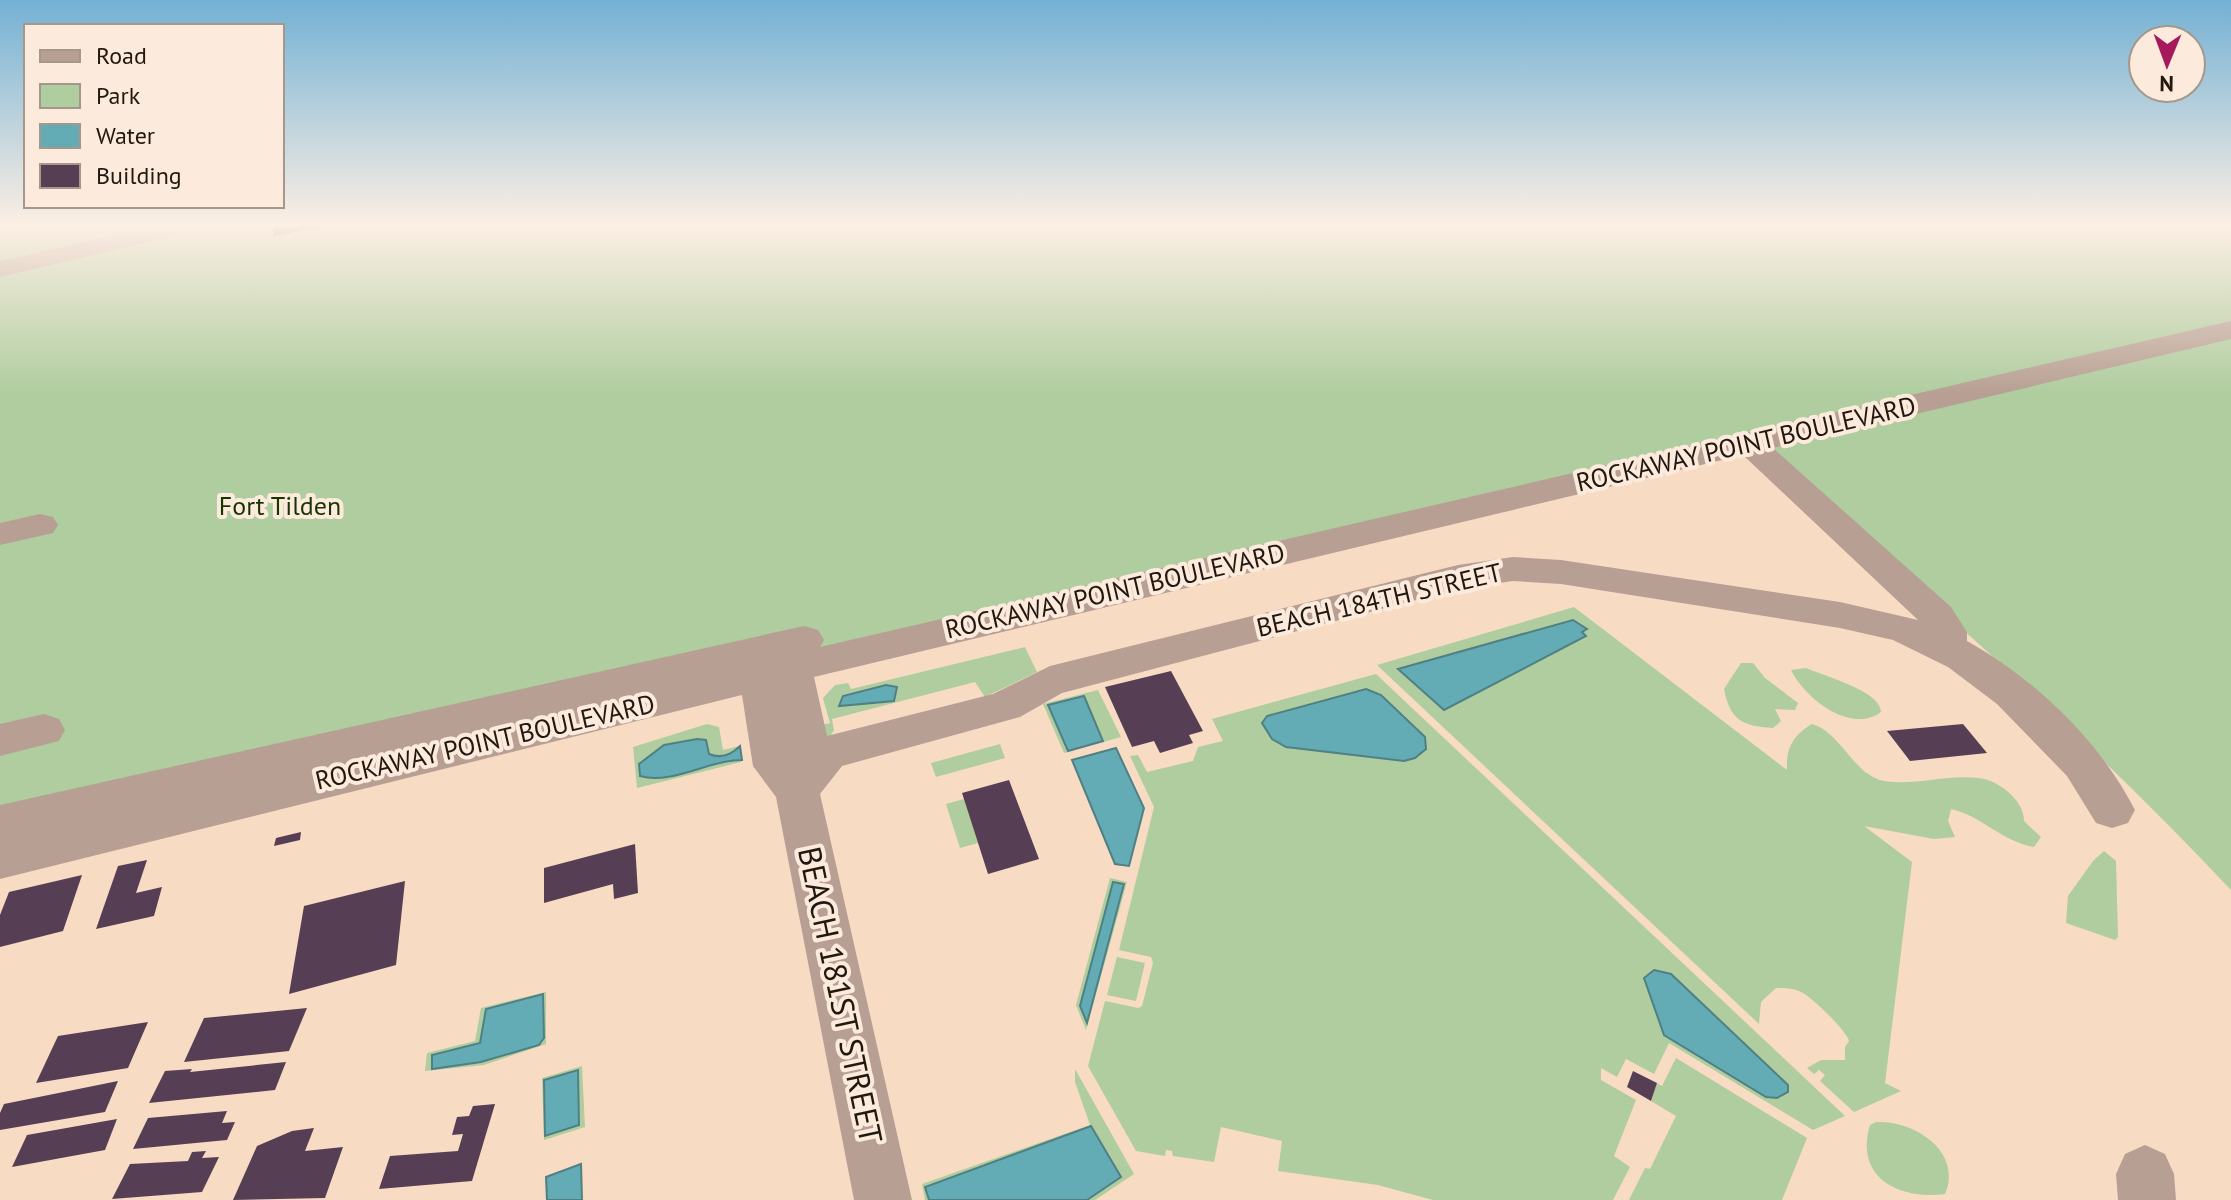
<svg xmlns="http://www.w3.org/2000/svg" width="2231" height="1200" viewBox="0 0 2231 1200" font-family="'PT Sans',sans-serif">
<rect width="100%" height="100%" fill="#f8dbc3"/>
<!-- green -->
<path fill="#afcd9f" d="M 0,226 L 2231,226 L 2231,890 C 2082,731 1916,588 1755,442 L 0,859 Z
M 1574,607 L 1787,770 C 1786,749 1792,736 1812,724 C 1842,733 1853,775 1884,781 C 1916,786 1947,774 1978,778 C 1999,780 2024,800 2024,821 L 2041,837 L 2034,847 C 2001,841 1982,816 1951,809 L 1948,821 L 1955,837 L 1934,839 L 1864,826 L 1912,862 L 1885,1083 L 1901,1091 L 1854,1112 L 1820,1081 L 1825,1075 L 1819,1070 L 1814,1074 L 1807,1068 L 1821,1060 L 1845,1060 L 1845,1047 L 1849,1041 C 1847,1031 1811,996 1801,992 C 1793,988 1784,988 1776,988 L 1761,1002 L 1759,1024 L 1377,665 Z
M 1025,647 L 1037,672 L 985,697 L 975,682 L 832,719 L 834,730 L 829,738 L 813,727 L 830,723 L 823,698 L 835,685 L 848,683 L 851,689 Z
M 1741,663 L 1753,663 L 1765,678 L 1798,703 L 1795,710 L 1775,709 L 1781,721 L 1773,728 C 1742,726 1730,720 1724,689 Z
M 1806,668 C 1824,676 1881,691 1881,712 C 1850,735 1804,697 1791,670 Z
M 1376,674 L 1845,1116 L 1813,1130 L 1669,1043 L 1654,1074 L 1626,1059 L 1617,1077 L 1601,1068 L 1601,1080 L 1636,1100 L 1614,1156 L 1630,1167 L 1613,1200 L 1433,1200 L 1378,1185 L 1278,1171 L 1282,1141 L 1221,1127 L 1214,1162 L 1173,1156 L 1172,1151 L 1166,1150 L 1165,1156 L 1136,1151 L 1088,1066 L 1105,1001 L 1138,1008 L 1142,1006 L 1153,963 L 1151,957 L 1119,950 L 1154,807 L 1130,756 L 1138,755 L 1147,772 L 1193,761 L 1198,747 L 1223,741 L 1212,719 Z
M 1098,690 L 1121,737 L 1064,753 L 1043,704 Z
M 707,724 L 719,727 L 723,750 L 740,746 L 741,762 L 637,788 L 633,747 Z
M 1000,744 L 1005,758 L 936,777 L 931,763 Z
M 964,799 L 978,843 L 960,848 L 946,804 Z
M 2104,851 L 2116,861 L 2118,937 L 2115,940 L 2066,923 L 2068,896 L 2093,861 Z
M 1110,878 L 1127,882 L 1086,1030 L 1076,1005 Z
M 1117,957 L 1145,963 L 1136,1001 L 1107,995 Z
M 546,992 L 546,1044 L 484,1065 L 425,1071 L 427,1053 L 475,1041 L 481,1008 Z
M 1676,1058 L 1807,1138 L 1782,1200 L 1629,1200 L 1645,1168 L 1650,1169 L 1676,1116 L 1651,1101 L 1657,1083 L 1662,1086 Z
M 582,1066 L 585,1127 L 544,1140 L 542,1078 Z
M 1075,1069 L 1134,1174 L 1095,1200 L 925,1200 L 922,1184 L 1090,1125 L 1075,1082 Z
M 1876,1122 C 1915,1120 1963,1152 1945,1194 C 1899,1200 1854,1178 1870,1125 Z"/>
<!-- water -->
<path fill="#63acb5" stroke="#508083" stroke-width="2" d="M 1573,620 L 1587,629 L 1582,632 L 1586,636 L 1444,710 L 1398,669 Z
M 886,685 L 897,687 L 894,701 L 839,706 L 843,696 Z
M 1366,689 L 1381,695 L 1425,737 L 1426,749 L 1415,758 L 1404,761 L 1286,747 L 1272,739 L 1262,723 L 1267,716 Z
M 1084,696 L 1103,741 L 1068,751 L 1048,705 Z
M 697,739 L 706,740 L 709,754 C 721,759 732,754 740,746 L 742,760 C 709,760 672,785 640,776 L 639,764 L 664,745 Z
M 1116,748 L 1144,808 L 1129,866 L 1115,864 L 1072,760 Z
M 1113,882 L 1124,884 L 1087,1023 L 1080,1006 Z
M 1654,970 L 1671,974 L 1788,1085 L 1788,1092 L 1777,1098 L 1766,1097 L 1664,1035 L 1644,978 Z
M 543,994 L 544,1038 L 539,1045 L 481,1062 L 432,1069 L 432,1055 L 480,1043 L 486,1009 Z
M 578,1070 L 579,1125 L 545,1136 L 544,1080 Z
M 1091,1126 L 1121,1177 L 1087,1200 L 929,1200 L 925,1187 Z
M 581,1164 L 582,1200 L 547,1200 L 546,1177 Z"/>
<!-- building -->
<path fill="#563f54" d="M 274,226 L 323,226 L 323,227 L 273,236 Z
M 1171,671 L 1203,731 L 1189,735 L 1193,743 L 1160,753 L 1154,741 L 1132,747 L 1105,687 Z
M 1963,724 L 1987,753 L 1910,761 L 1887,731 Z
M 1009,780 L 1039,859 L 988,874 L 962,793 Z
M 301,832 L 300,840 L 274,846 L 276,838 Z
M 635,844 L 638,893 L 614,899 L 613,884 L 544,903 L 544,868 Z
M 147,860 L 136,893 L 162,887 L 154,916 L 96,929 L 118,866 Z
M 82,875 L 63,931 L 0,947 L 0,915 L 9,892 Z
M 405,881 L 396,965 L 289,994 L 304,906 Z
M 307,1008 L 289,1051 L 184,1062 L 204,1018 Z
M 148,1022 L 128,1068 L 36,1083 L 58,1036 Z
M 286,1062 L 275,1090 L 149,1103 L 165,1071 L 192,1069 L 190,1072 Z
M 1633,1071 L 1657,1083 L 1651,1101 L 1627,1087 Z
M 118,1081 L 105,1112 L 0,1130 L 0,1113 L 4,1104 Z
M 495,1104 L 472,1181 L 379,1189 L 390,1156 L 458,1151 L 463,1134 L 452,1135 L 457,1117 L 469,1116 L 473,1106 Z
M 227,1111 L 222,1123 L 235,1122 L 227,1140 L 133,1149 L 148,1118 Z
M 117,1119 L 105,1150 L 12,1167 L 27,1135 Z
M 314,1128 L 305,1151 L 343,1147 L 325,1198 L 233,1200 L 257,1146 L 292,1131 Z
M 206,1151 L 202,1158 L 219,1157 L 202,1192 L 112,1199 L 130,1164 L 188,1161 L 192,1152 Z"/>
<g fill="none" stroke-linecap="round" stroke-linejoin="round">
<!-- minor -->
<path fill="#b7a093" fill-rule="evenodd" d="M 155,226 L 179,226 L 182,230 L 178,235 L 0,277 L 0,261 Z
M 2231,321 L 2231,339 L 1773,448 L 1951,607 L 1967,632 L 1967,641 C 2036,680 2099,740 2135,810 L 2128,823 L 2112,828 L 2096,823 L 2067,776 L 1997,704 L 1948,667 L 1893,640 L 1840,628 L 1561,584 L 1513,581 L 1458,589 L 1062,693 L 1020,717 L 842,766 L 820,794 L 912,1200 L 854,1200 L 776,797 L 753,766 L 742,695 L 0,879 L 0,805 L 804,626 L 818,630 L 824,640 L 820,647 ZM 1743,455 L 1918,620 L 1840,602 L 1561,560 L 1513,557 L 1458,565 L 1050,666 L 993,694 L 827,736 L 814,677 Z
M 40,514 L 53,517 L 58,525 L 53,533 L 0,545 L 0,523 Z
M 44,714 L 59,719 L 65,730 L 59,741 L 0,756 L 0,724 Z
M 2145,1145 L 2165,1154 L 2174,1174 L 2176,1200 L 2118,1200 L 2116,1174 L 2125,1154 Z"/>
</g>
<!-- sky -->
<linearGradient id="sky" x2="0" y2="1"><stop stop-color="#73b1d4"/><stop offset="0.57" stop-color="#fcefe4"/><stop offset="1" stop-color="#fcefe4" stop-opacity="0"/></linearGradient>
<rect width="2231" height="394" fill="url(#sky)"/>
<g text-anchor="middle" stroke-width="8" stroke-linejoin="round" paint-order="stroke">
<!-- street labels -->
<g font-size="26" fill="#22180f" stroke="#fcebdc">
<text transform="translate(1746 444) rotate(-13)" y="9">ROCKAWAY POINT BOULEVARD</text>
<text transform="translate(1115 591) rotate(-13)" y="9">ROCKAWAY POINT BOULEVARD</text>
<text transform="translate(1379 600) rotate(-13)" y="9">BEACH 184TH STREET</text>
<text transform="translate(485 742) rotate(-13)" y="9">ROCKAWAY POINT BOULEVARD</text>
</g>
<!-- park labels -->
<g font-size="26" fill="#173401" stroke="#fcebdc">
<text x="280" y="515">Fort Tilden</text>
</g>
<!-- near-street labels -->
<g font-size="32" fill="#22180f" stroke="#fcebdc">
<text transform="translate(840 995) rotate(78)" y="11">BEACH 181ST STREET</text>
</g>
</g>
<!-- legend -->
<rect x="24" y="24" width="260" height="184" fill="#fcebdc" stroke="#a5978a" stroke-width="2"/>
<rect x="40" y="50" width="40" height="12" fill="#b7a093" stroke="#a5978a" stroke-width="2"/>
<text x="96" y="64" font-size="24" fill="#22180f">Road</text>
<rect x="40" y="84" width="40" height="24" fill="#afcd9f" stroke="#a5978a" stroke-width="2"/>
<text x="96" y="104" font-size="24" fill="#22180f">Park</text>
<rect x="40" y="124" width="40" height="24" fill="#63acb5" stroke="#a5978a" stroke-width="2"/>
<text x="96" y="144" font-size="24" fill="#22180f">Water</text>
<rect x="40" y="164" width="40" height="24" fill="#563f54" stroke="#a5978a" stroke-width="2"/>
<text x="96" y="184" font-size="24" fill="#22180f">Building</text>
<!-- north arrow -->
<g transform="translate(2167 64) rotate(181)"><circle r="38" fill="#fcebdc" stroke="#a5978a" stroke-width="2"/>
<path d="M0-6L14 30L0 20L-14 30Z" fill="#a6195c"/>
<text y="-12" font-size="22" font-weight="bold" text-anchor="middle" fill="#22180f">N</text>
</g>
</svg>
